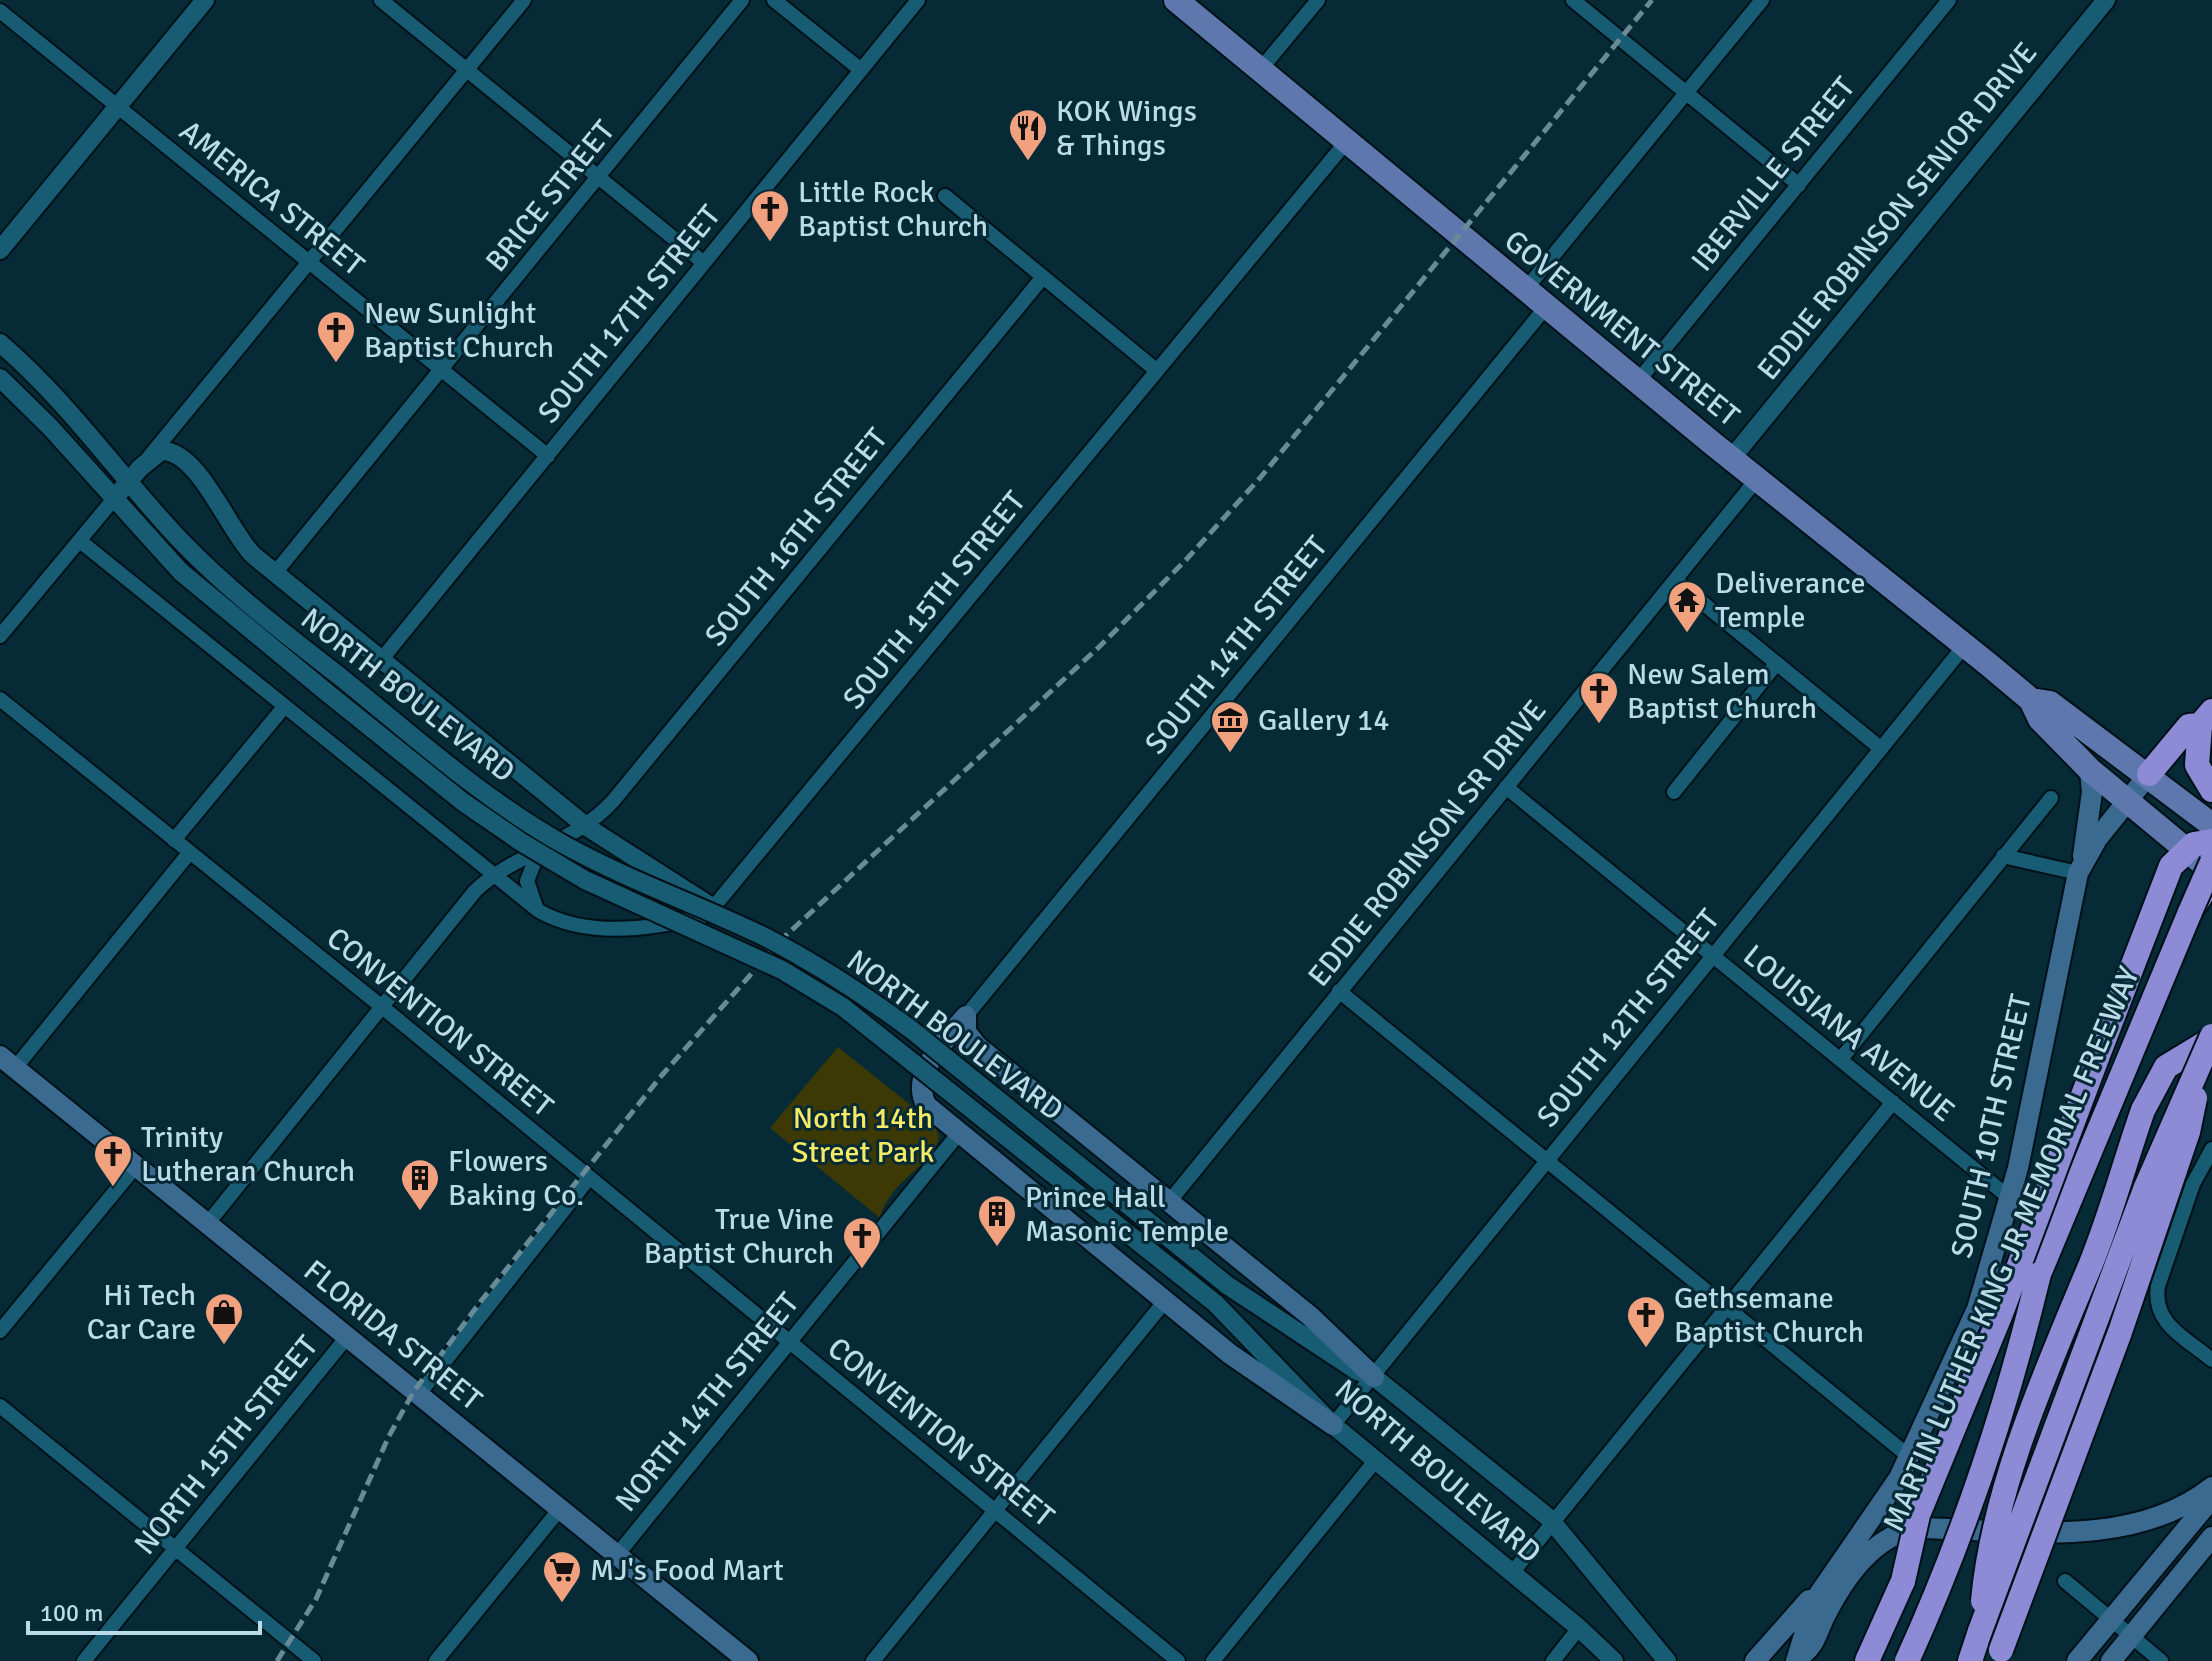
<svg xmlns="http://www.w3.org/2000/svg" width="2212" height="1661" viewBox="0 0 2212 1661" font-family="Signika,sans-serif">
<rect width="100%" height="100%" fill="#062a36"/>
<!-- green -->
<path fill="#3d3904" d="M 838,1047 L 933,1123 L 939,1136 C 935,1166 890,1178 880,1218 L 770,1128 Z"/>
<g fill="none" stroke-linecap="round" stroke-linejoin="round">
<!-- minor casing -->
<g stroke="#011118" stroke-width="18">
<path id="minor" d="M 381,0 L 704,263
M 774,0 L 861,70
M 1573,0 L 1799,185
M 0,11 L 548,456
M 1260,70 L 1318,0
M 945,196 L 1156,370
M 1525,290 L 1762,0
M 1638,381 L 1949,0
M 149,457 L 524,0
M 80,541 L 539,911 C 588,939 655,929 707,915 L 1347,141
M 275,573 L 742,0
M 1676,581 L 1879,747
M 0,636 L 113,500
M 381,660 L 918,0
M 0,699 L 392,1015 L 1178,1661
M 1506,787 L 2011,1199
M 1674,792 L 1776,664
M 174,840 L 284,707
M 2003,856 L 2078,873
M 536,907 L 527,881 L 538,853
M 1339,991 L 1911,1458
M 966,1016 L 1546,307
M 1841,1059 L 2051,798
M 15,1068 L 190,852
M 2212,1149 L 2193,1184 L 2158,1286 C 2152,1324 2186,1338 2212,1360
M 1169,1202 L 1757,479
M 208,1223 L 475,891 C 516,852 574,844 613,801 L 1043,277
M 0,1331 L 136,1166
M 419,1394 L 589,1178
M 0,1406 L 314,1661
M 1333,1425 L 1965,645
M 617,1555 L 959,1133
M 1512,1573 L 1893,1102
M 2065,1581 L 2161,1661
M 84,1661 L 347,1337
M 436,1661 L 560,1509
M 873,1661 L 1165,1301
M 1213,1661 L 1375,1461
M 1553,1661 L 1579,1628"/>
</g>
<!-- tertiary casing -->
<g stroke="#011118" stroke-width="22">
<path id="tertiary" d="M 0,250 L 205,0
M 0,343 C 69,402 119,476 181,541 C 228,590 284,633 338,675
M 0,378 L 50,427 L 181,572 L 325,691
M 1731,459 L 2106,0
M 113,500 L 140,468 L 161,451 C 198,449 228,530 253,555 L 587,827 L 712,907
M 1227,1285 L 1357,1371 L 1374,1377 L 1549,1518 L 1667,1661
M 1215,1303 L 1333,1425 L 1579,1628 L 1614,1661"/>
</g>
<!-- secondary casing -->
<g stroke="#011118" stroke-width="24">
<path id="secondary" d="M 2083,856 L 2092,792 L 2090,770
M 966,1016 C 947,1038 908,1075 927,1106 L 1230,1354 L 1333,1425
M 966,1016 L 966,1032 L 977,1046 L 1310,1316 L 1374,1377
M 0,1056 L 748,1661
M 1800,1656 C 1816,1646 1817,1631 1826,1614 C 1845,1577 1876,1532 1921,1528 C 2015,1530 2133,1550 2212,1487
M 1755,1661 L 1809,1600
M 1796,1661 L 1815,1600 L 1899,1478 L 1977,1309 L 2018,1168 L 2078,873 L 2097,839 L 2149,774
M 2077,1661 L 2212,1498
M 2111,1661 L 2212,1537"/>
</g>
<!-- primary casing -->
<g stroke="#011118" stroke-width="28">
<path id="primary" d="M 1176,0 L 1712,443 L 1988,664 L 2031,700 L 2040,719 L 2090,770 L 2212,871
M 2031,700 L 2050,703 L 2212,825"/>
</g>
<!-- motorway casing -->
<g stroke="#011118" stroke-width="28">
<path id="motorway" d="M 2200,725 L 2197,765 L 2212,790
M 2149,774 L 2189,726 L 2200,725 L 2212,711
M 2097,1058 L 2171,866 L 2194,844 L 2212,841
M 2143,1110 L 2166,1067 L 2212,1039
M 2039,1274 L 2190,912 L 2202,894
M 1867,1661 L 1903,1581
M 1970,1661 L 1980,1631"/>
</g>
<!-- minor -->
<use href="#minor" stroke="#175c73" stroke-width="14"/>
<!-- tertiary -->
<use href="#tertiary" stroke="#175c73" stroke-width="18"/>
<!-- secondary -->
<use href="#secondary" stroke="#3b6a91" stroke-width="20"/>
<!-- primary -->
<use href="#primary" stroke="#5e78ae" stroke-width="24"/>
<!-- motorway -->
<use href="#motorway" stroke="#8e8bd6" stroke-width="24"/>
<!-- rail -->
<path stroke="#698b97" stroke-width="5" stroke-dasharray="12 6" stroke-linecap="butt" d="M 277,1661 L 316,1599 L 389,1436 L 414,1391 L 481,1301 L 662,1075 L 782,939 L 1099,647 L 1184,562 L 1260,478 L 1652,0"/>
<!-- tertiary-bridge casing -->
<g stroke="#011118" stroke-width="22" stroke-linecap="butt">
<path id="tertiary-bridge" d="M 338,675 C 410,733 480,797 561,843 C 627,880 697,904 765,937 C 817,964 866,996 913,1031 L 1227,1285
M 325,691 L 463,802 L 521,842 L 585,880 L 782,970 L 843,1007 L 1215,1303"/>
</g>
<!-- motorway-bridge casing -->
<g stroke="#011118" stroke-width="28" stroke-linecap="butt">
<path id="motorway-bridge" d="M 2190,912 L 2212,862
M 1903,1581 L 1918,1515 L 2000,1316 L 2097,1058
M 1983,1601 C 1993,1489 2047,1369 2090,1266 C 2111,1215 2125,1161 2143,1110
M 1980,1631 L 2146,1187 L 2212,1036
M 2001,1650 L 2120,1332 L 2188,1132 L 2195,1098
M 1907,1661 C 1963,1538 2007,1406 2039,1274"/>
</g>
<!-- tertiary-bridge -->
<use href="#tertiary-bridge" stroke="#175c73" stroke-width="18"/>
<!-- motorway-bridge -->
<use href="#motorway-bridge" stroke="#8e8bd6" stroke-width="24"/>
</g>
<!-- icons -->
<defs>
<g id="restaurant-pin" transform="scale(2)"><path d="M0 17L-7.5 6A9.5 9.5 0 1 1 7.5 6Z" fill="#f1a17d" stroke="#062a36"/><path d="M-5-6h1v4h1v-4h1v4h1v-4h1v5L-1.5 .5V6h-2V.5L-5-1ZM5-6V6H3V1.5H1.5Q1.5-4 5-6Z" fill="#111"/></g>
<g id="church-pin" transform="scale(2)"><path d="M0 17L-7.5 6A9.5 9.5 0 1 1 7.5 6Z" fill="#f1a17d" stroke="#062a36"/><path d="M-1.2-6h2.4v3.5h3.3v2.4h-3.3V6h-2.4V-.1h-3.3v-2.4h3.3Z" fill="#111"/></g>
<g id="temple-pin" transform="scale(2)"><path d="M0 17L-7.5 6A9.5 9.5 0 1 1 7.5 6Z" fill="#f1a17d" stroke="#062a36"/><path d="M0-6L5-2H3V0L6.5 2.5H4V6H1.5V3h-3V6H-4V2.5H-6.5L-3 0V-2H-5Z" fill="#111"/></g>
<g id="museum-pin" transform="scale(2)"><path d="M0 17L-7.5 6A9.5 9.5 0 1 1 7.5 6Z" fill="#f1a17d" stroke="#062a36"/><path d="M0-6L6-3V-2H-6V-3ZM-5-1h2V3h-2ZM-1-1h2V3h-2ZM3-1h2V3H3ZM-6 4H6V6H-6Z" fill="#111"/></g>
<g id="building-pin" transform="scale(2)"><path d="M0 17L-7.5 6A9.5 9.5 0 1 1 7.5 6Z" fill="#f1a17d" stroke="#062a36"/><path d="M-4-6H4V6H1V3H-1V6H-4ZM-2.5-4.3h1.7v1.8h-1.7ZM.8-4.3h1.7v1.8H.8ZM-2.5-1h1.7V.8h-1.7ZM.8-1h1.7V.8H.8Z" fill="#111"/></g>
<g id="shop-pin" transform="scale(2)"><path d="M0 17L-7.5 6A9.5 9.5 0 1 1 7.5 6Z" fill="#f1a17d" stroke="#062a36"/><path d="M-5-2.5h2.3a2.7 3.5 0 0 1 5.4 0H5L5.5 6h-11ZM-1.5-2.5h3a1.5 2.3 0 0 0-3 0Z" fill="#111"/></g>
<g id="supermarket-pin" transform="scale(2)"><path d="M0 17L-7.5 6A9.5 9.5 0 1 1 7.5 6Z" fill="#f1a17d" stroke="#062a36"/><path d="M-6-5.5h2.5l.6 2H6L4.5 2H-2.5L-4.4-4H-6ZM-1.5 3.2a1.3 1.3 0 1 0 .1 0ZM3 3.2a1.3 1.3 0 1 0 .1 0Z" fill="#111"/></g>
</defs>
<g fill-rule="evenodd">
<use href="#restaurant-pin" x="1028" y="128"/>
<use href="#church-pin" x="770" y="209"/>
<use href="#church-pin" x="336" y="330"/>
<use href="#temple-pin" x="1687" y="600"/>
<use href="#church-pin" x="1599" y="691"/>
<use href="#museum-pin" x="1230" y="720"/>
<use href="#church-pin" x="113" y="1154"/>
<use href="#building-pin" x="420" y="1178"/>
<use href="#building-pin" x="997" y="1214"/>
<use href="#church-pin" x="862" y="1236"/>
<use href="#shop-pin" x="224" y="1312"/>
<use href="#church-pin" x="1646" y="1315"/>
<use href="#supermarket-pin" x="562" y="1570"/>
</g>
<g text-anchor="middle" stroke-width="6" stroke-linejoin="round" paint-order="stroke">
<!-- poi labels -->
<g font-size="30" fill="#bcdbe8" stroke="#062a36" text-anchor="start">
<text x="1056" y="121">KOK Wings<tspan x="1056" dy="34">&amp; Things</tspan></text>
<text x="798" y="202">Little Rock<tspan x="798" dy="34">Baptist Church</tspan></text>
<text x="364" y="323">New Sunlight<tspan x="364" dy="34">Baptist Church</tspan></text>
<text x="1715" y="593">Deliverance<tspan x="1715" dy="34">Temple</tspan></text>
<text x="1627" y="684">New Salem<tspan x="1627" dy="34">Baptist Church</tspan></text>
<text x="1258" y="730">Gallery 14</text>
<text x="141" y="1147">Trinity<tspan x="141" dy="34">Lutheran Church</tspan></text>
<text x="448" y="1171">Flowers<tspan x="448" dy="34">Baking Co.</tspan></text>
<text x="1025" y="1207">Prince Hall<tspan x="1025" dy="34">Masonic Temple</tspan></text>
<text x="834" y="1229" text-anchor="end">True Vine<tspan x="834" dy="34">Baptist Church</tspan></text>
<text x="196" y="1305" text-anchor="end">Hi Tech<tspan x="196" dy="34">Car Care</tspan></text>
<text x="1674" y="1308">Gethsemane<tspan x="1674" dy="34">Baptist Church</tspan></text>
<text x="590" y="1580">MJ's Food Mart</text>
</g>
<!-- street labels -->
<g font-size="30" fill="#bcdbe8" stroke="#062a36">
<text transform="translate(1773 174) rotate(-51)" y="10">IBERVILLE STREET</text>
<text transform="translate(550 196) rotate(-51)" y="10">BRICE STREET</text>
<text transform="translate(272 198) rotate(39)" y="10">AMERICA STREET</text>
<text transform="translate(1897 211) rotate(-51)" y="10">EDDIE ROBINSON SENIOR DRIVE</text>
<text transform="translate(629 314) rotate(-51)" y="10">SOUTH 17TH STREET</text>
<text transform="translate(1622 328) rotate(39)" y="10">GOVERNMENT STREET</text>
<text transform="translate(796 537) rotate(-51)" y="10">SOUTH 16TH STREET</text>
<text transform="translate(934 600) rotate(-51)" y="10">SOUTH 15TH STREET</text>
<text transform="translate(1236 645) rotate(-51)" y="10">SOUTH 14TH STREET</text>
<text transform="translate(408 695) rotate(38)" y="10">NORTH BOULEVARD</text>
<text transform="translate(1427 843) rotate(-51)" y="10">EDDIE ROBINSON SR DRIVE</text>
<text transform="translate(1628 1018) rotate(-51)" y="10">SOUTH 12TH STREET</text>
<text transform="translate(440 1022) rotate(39)" y="10">CONVENTION STREET</text>
<text transform="translate(1849 1033) rotate(39)" y="10">LOUISIANA AVENUE</text>
<text transform="translate(955 1035) rotate(37)" y="10">NORTH BOULEVARD</text>
<text transform="translate(1991 1126) rotate(-77)" y="10">SOUTH 10TH STREET</text>
<text transform="translate(2011 1249) rotate(-67)" y="10">MARTIN LUTHER KING JR MEMORIAL FREEWAY</text>
<text transform="translate(393 1335) rotate(39)" y="10">FLORIDA STREET</text>
<text transform="translate(707 1402) rotate(-51)" y="10">NORTH 14TH STREET</text>
<text transform="translate(941 1432) rotate(39)" y="10">CONVENTION STREET</text>
<text transform="translate(226 1445) rotate(-51)" y="10">NORTH 15TH STREET</text>
<text transform="translate(1438 1471) rotate(41)" y="10">NORTH BOULEVARD</text>
</g>
<!-- park labels -->
<g font-size="30" fill="#f5ea63" stroke="#062a36">
<text x="863" y="1128">North 14th<tspan x="863" dy="34">Street Park</tspan></text>
</g>
</g>
<!-- scale -->
<path d="M28 1621v12h232v-12" fill="none" stroke="#bcdbe8" stroke-width="4"/>
<text x="40" y="1621" font-size="24" fill="#bcdbe8" stroke="#062a36" stroke-width="6" paint-order="stroke">100 m</text>
</svg>
